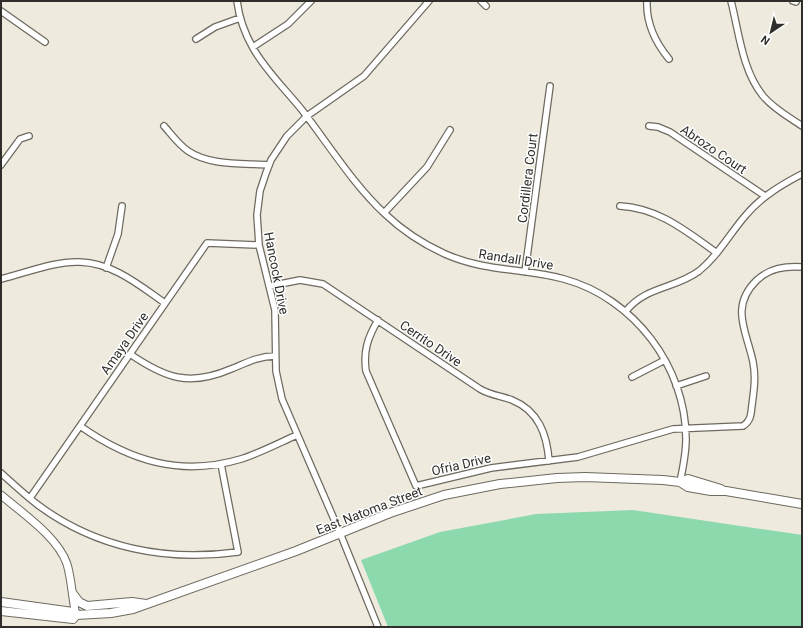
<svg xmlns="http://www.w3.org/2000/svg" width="803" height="628" viewBox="0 0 803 628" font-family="Roboto,sans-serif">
<rect width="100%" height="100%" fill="#eeeade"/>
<!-- grass -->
<path fill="#8dd9ae" d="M 633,510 L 802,535 L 802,627 L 388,627 L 361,560 L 440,532 L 536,514 Z"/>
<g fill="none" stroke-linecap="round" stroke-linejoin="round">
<!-- minor casing -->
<g stroke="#6e6a60" stroke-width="8">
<path id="minor" d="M 237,1 C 239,17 245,34 253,48 C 266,71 286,90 302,110 C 329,145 353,184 385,214 C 403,231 423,244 445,254 C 486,272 523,268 564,279 C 634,298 686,367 686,439 C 686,453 683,468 680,482
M 481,1 L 486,6
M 647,1 C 646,23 655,42 669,59
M 731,1 C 739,32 742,70 763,96 C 774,109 789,117 802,126
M 793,1 L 796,2
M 1,11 L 45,42
M 196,39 L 215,27 L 240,18
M 253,47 L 288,24 L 311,1
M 164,126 C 172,135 178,144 188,151 C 210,166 244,163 269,165
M 649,126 L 658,127 L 670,132 L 765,196
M 1,165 L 20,139 L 29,136
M 620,206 C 659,208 687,232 717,253
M 384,213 L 427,167 L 450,130
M 106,268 L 118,234 L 122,206
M 525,272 L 550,86
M 1,279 C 26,273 54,261 80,262 C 113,263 139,285 165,303
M 270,286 L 300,280 L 323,284 L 480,389 C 490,395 501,396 512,400 C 539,411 547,435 549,461
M 626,311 C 646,286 675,289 699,271 C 719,255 730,233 746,215 C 761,197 781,185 802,174
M 378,320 C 368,337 363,351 366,371 L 416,486 L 491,468 L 578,457 L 673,429 L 743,426 C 751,421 751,414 752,405 C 754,390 756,377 753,362 C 747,332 729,307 757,280 C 770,268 785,266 802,267
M 130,354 C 165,378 189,387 231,369 C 246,363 259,356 275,356
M 632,377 L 665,360
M 676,386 L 706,376
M 80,426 C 130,461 181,477 241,459 C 260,453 279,443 297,435
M 1,473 C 13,484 25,495 38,505 C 96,548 166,562 238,552 L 221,464
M 30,498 L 207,243 L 259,245
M 378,627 L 340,533 L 282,399 L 276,371 L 275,310 L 259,245 L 257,215 L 260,191 L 266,173 L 271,160 L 287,136 L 307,116 L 364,76 L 429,1"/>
</g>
<!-- tertiary casing -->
<g stroke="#6e6a60" stroke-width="9">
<path id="tertiary" d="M 1,495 C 22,513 58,537 67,564 C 72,581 72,598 76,615"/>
</g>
<!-- secondary casing -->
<g stroke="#6e6a60" stroke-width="10">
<path id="secondary" d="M 680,482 L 688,479 L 721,489
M 73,594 L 79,602 L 87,606 L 132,602 L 146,604
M 1,602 L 73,612 L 76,615 L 111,613 L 133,609 L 296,551 L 390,513 L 444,495 L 500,484 L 557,478 L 585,477 L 663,480 L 680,482 L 688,487 L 711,491 L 726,491 L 802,504
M 1,611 L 73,619 L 76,615"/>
</g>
<!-- minor -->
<use href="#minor" stroke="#fff" stroke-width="5.5"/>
<!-- tertiary -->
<use href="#tertiary" stroke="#fff" stroke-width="7"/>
<!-- secondary -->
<use href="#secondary" stroke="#fff" stroke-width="8"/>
</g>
<g text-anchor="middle" stroke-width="3" stroke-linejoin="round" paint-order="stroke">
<!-- street labels -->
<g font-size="13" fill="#302e2a" stroke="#fff">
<text transform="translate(714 149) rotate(34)" y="5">Abrozo Court</text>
<text transform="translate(527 178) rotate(-83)" y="5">Cordillera Court</text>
<text transform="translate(516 259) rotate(9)" y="5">Randall Drive</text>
<text transform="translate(277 273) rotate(79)" y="5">Hancock Drive</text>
<text transform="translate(124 343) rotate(-55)" y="5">Amaya Drive</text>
<text transform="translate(431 343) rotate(34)" y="5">Cerrito Drive</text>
<text transform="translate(461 464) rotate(-13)" y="5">Ofria Drive</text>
<text transform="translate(369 510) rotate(-21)" y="5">East Natoma Street</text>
</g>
</g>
<!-- border -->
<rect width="803" height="628" fill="none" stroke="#302e2a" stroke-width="4"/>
<!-- north arrow -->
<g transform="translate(771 32) rotate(215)" stroke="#ffffff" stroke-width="3" paint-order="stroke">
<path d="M0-3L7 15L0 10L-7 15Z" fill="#302e2a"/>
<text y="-6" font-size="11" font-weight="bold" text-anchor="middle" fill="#302e2a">N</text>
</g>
</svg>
